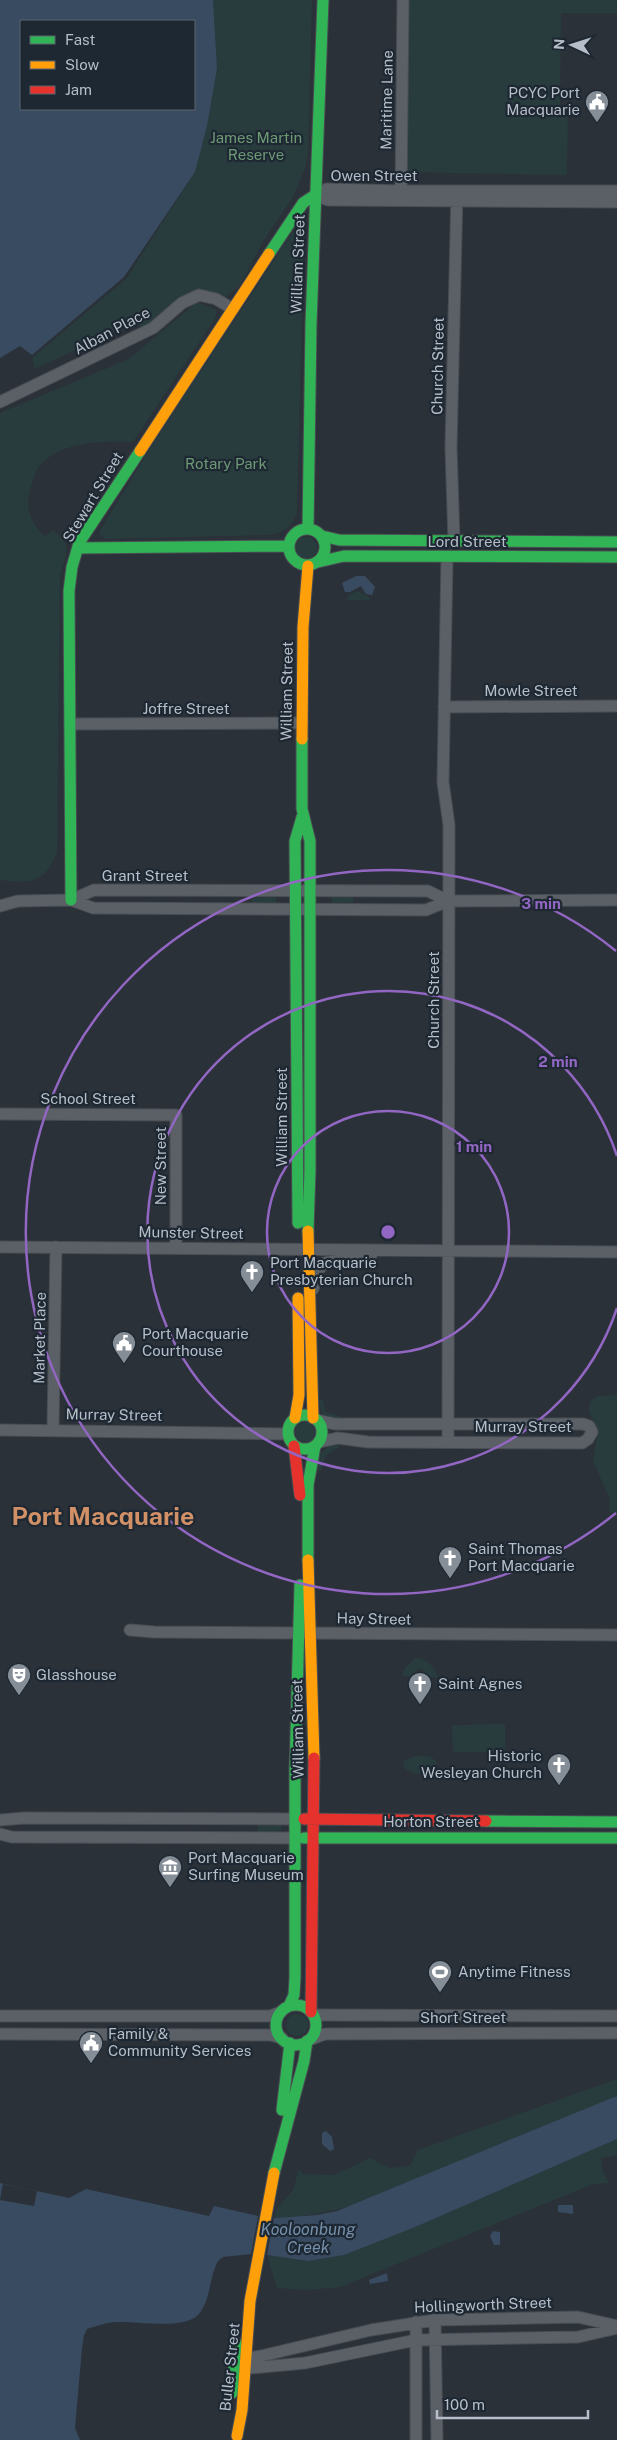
<svg xmlns="http://www.w3.org/2000/svg" width="617" height="2440" viewBox="0 0 617 2440" font-family="'Public Sans',sans-serif">
<rect width="100%" height="100%" fill="#2b3138"/>
<!-- green -->
<path fill="#283c3e" d="M 213,0 L 312,0 L 308,153 L 305,168 L 293,197 L 264,240 L 240,285 L 225,298 L 195,290 L 142,330 L 137,321 L 35,369 L 32,358 L 126,279 L 195,172 L 217,68 Z
M 408,0 L 617,0 L 617,13 L 561,13 L 560,106 L 568,106 L 567,175 L 406,172 Z
M 296,227 L 304,233 L 297,512 C 292,527 284,533 269,535 L 105,539 L 99,534 L 101,529 L 151,447 Z
M 197,302 L 216,310 L 216,317 L 133,442 C 103,441 63,441 41,464 C 34,472 31,485 29,496 C 26,512 33,526 45,536 L 53,530 C 73,546 67,553 60,575 L 57,852 C 45,883 31,884 0,880 L 0,413 L 129,359 Z
M295 548a11 11 0 1 1 22 0a11 11 0 1 1-22 0Z
M 357,591 L 368,596 L 370,600 L 348,600 L 348,596 Z
M 252,896 L 276,896 L 276,905 L 252,904 Z
M 332,897 L 353,897 L 353,905 L 332,905 Z
M 617,1395 L 617,1514 L 609,1511 L 610,1500 L 593,1460 L 598,1432 L 589,1411 L 590,1402 L 597,1396 Z
M 318,1398 L 323,1400 L 325,1412 L 340,1416 L 339,1421 L 322,1414 Z
M295 1432a10 10 0 1 1 20 0a10 10 0 1 1-20 0Z
M 338,1443 L 339,1448 C 326,1453 324,1457 322,1470 L 317,1471 L 321,1452 L 329,1446 Z
M 415,1658 C 426,1659 436,1666 438,1678 L 426,1676 L 422,1669 L 417,1669 L 413,1676 L 403,1676 L 401,1679 L 404,1669 Z
M 505,1724 L 505,1749 L 503,1752 L 453,1752 L 452,1725 Z
M 418,1755 L 431,1757 L 437,1762 L 435,1768 C 425,1775 411,1777 403,1766 L 405,1760 Z
M 258,1823 L 281,1824 L 281,1830 L 274,1833 L 258,1832 Z
M286 2025a11 11 0 1 1 22 0a11 11 0 1 1-22 0Z
M 617,2079 L 617,2097 L 614,2097 L 361,2202 C 332,2213 305,2216 274,2218 L 277,2208 L 293,2190 L 299,2169 L 303,2174 L 334,2175 L 370,2158 L 389,2168 L 410,2166 L 418,2150 Z
M 617,2139 L 617,2155 L 601,2158 L 603,2172 L 609,2183 L 593,2184 L 340,2287 L 308,2290 L 277,2288 L 267,2255 L 308,2261 L 344,2255 L 413,2228 Z"/>
<!-- water -->
<path fill="#384b61" fill-rule="evenodd" d="M 0,0 L 213,0 L 217,68 L 207,126 L 195,172 L 124,277 L 32,355 L 20,346 L 0,358 ZM 21,21 L 194,21 L 194,109 L 21,109 Z
M 365,576 L 375,587 L 372,595 L 366,594 L 361,586 L 350,592 L 345,592 L 342,583 L 356,576 Z
M 614,2097 L 617,2097 L 617,2139 L 413,2228 L 344,2255 L 308,2261 L 267,2255 L 274,2218 L 317,2215 L 337,2211 Z
M 326,2131 L 332,2137 L 334,2149 L 330,2151 L 322,2144 L 322,2133 Z
M 0,2183 L 69,2198 L 86,2189 L 209,2216 L 214,2206 L 258,2216 L 251,2254 L 223,2257 L 218,2261 C 209,2277 211,2301 198,2315 C 183,2330 137,2321 117,2322 C 107,2322 97,2326 87,2329 L 84,2335 L 82,2348 L 75,2428 L 80,2440 L 0,2440 Z
M 558,2205 L 573,2205 L 573,2214 L 558,2212 Z
M 493,2231 L 500,2232 L 500,2245 L 494,2245 L 490,2236 Z
M 387,2273 L 388,2281 L 370,2284 L 369,2280 Z"/>
<!-- pier -->
<path fill="#2b3138" d="M 3,2184 L 37,2191 L 34,2206 L 0,2200 Z"/>
<g fill="none" stroke-linecap="round" stroke-linejoin="round">
<!-- street casing -->
<g stroke="#494d53" stroke-width="13">
<path id="street" d="M 315,195 L 327,189 L 401,191 L 617,191
M 315,195 L 328,200 L 617,202
M 401,198 L 403,0
M 0,402 L 153,328 L 182,303 L 199,295 L 216,299 L 233,309
M 454,541 L 451,447 L 457,191
M 447,557 L 443,782 L 449,825 L 448,1442
M 444,707 L 617,706
M 70,724 L 302,723
M 71,900 L 93,908 L 426,910 L 448,901 L 617,900
M 0,906 L 18,901 L 71,900 L 94,890 L 428,891 L 448,901
M 0,1114 L 176,1115 L 176,1248
M 0,1247 L 617,1252
M 313,1289 L 318,1270 L 326,1262 L 356,1259 L 372,1254
M 316,1420 L 335,1424 L 583,1424 L 589,1426 L 592,1432 L 588,1439 L 582,1443 L 368,1442 L 338,1438 L 319,1442
M 53,1429 L 56,1247
M 0,1430 L 288,1434
M 130,1630 L 154,1632 L 617,1635
M 0,1820 L 24,1818 L 295,1819
M 0,1834 L 12,1837 L 294,1838
M 314,2015 L 617,2016
M 0,2016 L 270,2016 L 281,2012
M 0,2034 L 270,2035 L 282,2038
M 309,2040 L 325,2034 L 617,2033
M 435,2320 L 437,2440
M 241,2359 L 261,2356 L 371,2330 L 435,2320 L 578,2317 L 617,2326
M 240,2369 L 305,2363 L 416,2340 L 578,2337 L 617,2328
M 416,2440 L 416,2322"/>
</g>
<!-- fast casing -->
<g stroke="#494d53" stroke-width="13">
<path id="fast" d="M 269,254 L 303,203 L 315,195
M289 547a18 18 0 1 1 36 0a18 18 0 1 1-36 0Z
M 308,529 L 311,324 L 323,0
M 322,536 L 339,540 L 617,542
M 78,548 L 289,546
M 318,562 L 344,556 L 617,557
M 302,739 L 302,809 L 310,841 L 310,1170 L 308,1231
M 71,900 L 69,591 L 72,567 L 79,543 L 140,451
M 298,1223 L 295,841 L 302,817
M288 1432a17 17 0 1 1 34 0a17 17 0 1 1-34 0Z
M 308,1560 L 308,1485 L 315,1446
M 486,1821 L 617,1822
M 304,1838 L 617,1838
M276 2025a20 20 0 1 1 40 0a20 20 0 1 1-40 0Z
M 289,2006 L 294,1995 L 295,1977 L 295,1770 L 300,1585
M 282,2110 L 290,2043
M 274,2173 L 304,2061 L 307,2041
M 232,2393 L 236,2343"/>
</g>
<!-- slow casing -->
<g stroke="#494d53" stroke-width="13">
<path id="slow" d="M 140,451 L 269,254
M 302,739 L 303,627 L 308,566
M 308,1231 L 313,1418
M 295,1418 L 299,1395 L 298,1298
M 308,1560 L 314,1758
M 237,2436 L 242,2410 L 250,2301 L 274,2173"/>
</g>
<!-- jam casing -->
<g stroke="#494d53" stroke-width="13">
<path id="jam" d="M 294,1446 L 300,1495
M 304,1819 L 486,1821
M 311,2012 L 314,1758"/>
</g>
<!-- street -->
<use href="#street" stroke="#5b6066" stroke-width="11"/>
<!-- fast -->
<use href="#fast" stroke="#30b455" stroke-width="11"/>
<!-- slow -->
<use href="#slow" stroke="#ff9f0a" stroke-width="11"/>
<!-- jam -->
<use href="#jam" stroke="#e5322d" stroke-width="11"/>
</g>
<!-- distance rings -->
<g fill="none" stroke="#9266c3" stroke-width="2.5">
<circle cx="388" cy="1232" r="121"/>
<path d="M617 1308A241 241 0 1 1 617 1156"/>
<path d="M616 1513A362 362 0 1 1 616 951"/>
</g>
<!-- icons -->
<defs>
<g id="civic-pin" transform="scale(1.25)"><path d="M0 17L-7.5 6A9.5 9.5 0 1 1 7.5 6Z" fill="#858d96" stroke="#1e2833"/><path d="M-.6-6.5H3V-4.5H.6V-3L4-1V1h2V6H-6V1h2V-1L-.6-3ZM-1.2 2.5V6h2.4V2.5Z" fill="#fff"/></g>
<g id="church-pin" transform="scale(1.25)"><path d="M0 17L-7.5 6A9.5 9.5 0 1 1 7.5 6Z" fill="#858d96" stroke="#1e2833"/><path d="M-1.2-6h2.4v3.5h3.3v2.4h-3.3V6h-2.4V-.1h-3.3v-2.4h3.3Z" fill="#fff"/></g>
<g id="theatre-pin" transform="scale(1.25)"><path d="M0 17L-7.5 6A9.5 9.5 0 1 1 7.5 6Z" fill="#858d96" stroke="#1e2833"/><path d="M-5-5.5Q0-4 5-5.5V0Q5 5 0 6Q-5 5-5 0ZM-3.3-2.5H-1v1.5H-3.3ZM1-2.5H3.3v1.5H1ZM-2.8 1Q0 5.5 2.8 1Z" fill="#fff"/></g>
<g id="museum-pin" transform="scale(1.25)"><path d="M0 17L-7.5 6A9.5 9.5 0 1 1 7.5 6Z" fill="#858d96" stroke="#1e2833"/><path d="M0-6L6-3V-2H-6V-3ZM-5-1h2V3h-2ZM-1-1h2V3h-2ZM3-1h2V3H3ZM-6 4H6V6H-6Z" fill="#fff"/></g>
<g id="stadium-pin" transform="scale(1.25)"><path d="M0 17L-7.5 6A9.5 9.5 0 1 1 7.5 6Z" fill="#858d96" stroke="#1e2833"/><path d="M0-5a6.5 5 0 1 0 0 10a6.5 5 0 1 0 0-10ZM-3.5-1.8h7v3.6h-7Z" fill="#fff"/></g>
</defs>
<g fill-rule="evenodd">
<use href="#civic-pin" x="597" y="102"/>
<use href="#church-pin" x="252" y="1272"/>
<use href="#civic-pin" x="124" y="1343"/>
<use href="#church-pin" x="450" y="1558"/>
<use href="#theatre-pin" x="19" y="1675"/>
<use href="#church-pin" x="420" y="1684"/>
<use href="#church-pin" x="559" y="1765"/>
<use href="#museum-pin" x="170" y="1867"/>
<use href="#stadium-pin" x="440" y="1972"/>
<use href="#civic-pin" x="91" y="2043"/>
</g>
<g text-anchor="middle" stroke-width="4.5" stroke-linejoin="round" paint-order="stroke">
<!-- poi labels -->
<g font-size="15" fill="#b5bec9" stroke="#1e2833" text-anchor="start">
<text x="580" y="98" text-anchor="end">PCYC Port<tspan x="580" dy="17">Macquarie</tspan></text>
<text x="270" y="1268">Port Macquarie<tspan x="270" dy="17">Presbyterian Church</tspan></text>
<text x="142" y="1339">Port Macquarie<tspan x="142" dy="17">Courthouse</tspan></text>
<text x="468" y="1554">Saint Thomas<tspan x="468" dy="17">Port Macquarie</tspan></text>
<text x="36" y="1680">Glasshouse</text>
<text x="438" y="1689">Saint Agnes</text>
<text x="542" y="1761" text-anchor="end">Historic<tspan x="542" dy="17">Wesleyan Church</tspan></text>
<text x="188" y="1863">Port Macquarie<tspan x="188" dy="17">Surfing Museum</tspan></text>
<text x="458" y="1977">Anytime Fitness</text>
<text x="108" y="2039">Family &amp;<tspan x="108" dy="17">Community Services</tspan></text>
</g>
<!-- street labels -->
<g font-size="15" fill="#b5bec9" stroke="#1e2833">
<text transform="translate(387 100) rotate(-89)" y="5">Maritime Lane</text>
<text x="374" y="181">Owen Street</text>
<text transform="translate(298 264) rotate(-88)" y="5">William Street</text>
<text transform="translate(112 331) rotate(-28)" y="5">Alban Place</text>
<text transform="translate(438 366) rotate(-89)" y="5">Church Street</text>
<text transform="translate(93 497) rotate(-59)" y="5">Stewart Street</text>
<text x="467" y="547">Lord Street</text>
<text transform="translate(287 691) rotate(-89)" y="5">William Street</text>
<text x="531" y="696">Mowle Street</text>
<text x="186" y="714">Joffre Street</text>
<text x="145" y="881">Grant Street</text>
<text transform="translate(434 1000) rotate(-90)" y="5">Church Street</text>
<text x="88" y="1104">School Street</text>
<text transform="translate(282 1117) rotate(-90)" y="5">William Street</text>
<text transform="translate(161 1166) rotate(-90)" y="5">New Street</text>
<text transform="translate(191 1233) rotate(1)" y="5">Munster Street</text>
<text transform="translate(40 1338) rotate(-89)" y="5">Market Place</text>
<text transform="translate(114 1415) rotate(1)" y="5">Murray Street</text>
<text x="523" y="1432">Murray Street</text>
<text transform="translate(374 1619) rotate(1)" y="5">Hay Street</text>
<text transform="translate(298 1729) rotate(-91)" y="5">William Street</text>
<text x="431" y="1827">Horton Street</text>
<text x="463" y="2023">Short Street</text>
<text transform="translate(483 2305) rotate(-2)" y="5">Hollingworth Street</text>
<text transform="translate(230 2367) rotate(-84)" y="5">Buller Street</text>
</g>
<!-- park labels -->
<g font-size="15" fill="#6d9975" stroke="#1e2833">
<text x="256" y="143">James Martin<tspan x="256" dy="17">Reserve</tspan></text>
<text x="226" y="469">Rotary Park</text>
</g>
<!-- water labels -->
<g font-size="16" font-style="italic" fill="#7690ab" stroke="#1e2833">
<text x="308" y="2235">Kooloonbung<tspan x="308" dy="18">Creek</tspan></text>
</g>
<!-- town labels -->
<g font-size="25" font-weight="bold" fill="#d29067" stroke="#1e2833">
<text x="103" y="1525">Port Macquarie</text>
</g>
</g>
<circle cx="388" cy="1232" r="8" fill="#9266c3" stroke="#1e2833" stroke-width="2.5"/>
<g font-size="15" text-anchor="middle" font-weight="bold" fill="#9266c3" stroke="#1e2833" stroke-width="4.5" stroke-linejoin="round" paint-order="stroke">
<text x="541" y="909">3 min</text>
<text x="558" y="1067">2 min</text>
<text x="474" y="1152">1 min</text>
</g>
<!-- legend -->
<rect x="20" y="20" width="175" height="90" fill="#1e2833" stroke="#5a646f"/>
<rect x="30" y="36" width="25" height="8" fill="#30b455" stroke="#5a646f"/>
<text x="65" y="45" font-size="15" fill="#b5bec9">Fast</text>
<rect x="30" y="61" width="25" height="8" fill="#ff9f0a" stroke="#5a646f"/>
<text x="65" y="70" font-size="15" fill="#b5bec9">Slow</text>
<rect x="30" y="86" width="25" height="8" fill="#e5322d" stroke="#5a646f"/>
<text x="65" y="95" font-size="15" fill="#b5bec9">Jam</text>
<!-- north arrow -->
<g transform="translate(572 45) rotate(274)" stroke="#1e2833" stroke-width="4" paint-order="stroke">
<path d="M0-4L9 19L0 12L-9 19Z" fill="#b5bec9"/>
<text y="-8" font-size="14" font-weight="bold" text-anchor="middle" fill="#b5bec9">N</text>
</g>
<!-- scale -->
<path d="M437 2410v8h151v-8" fill="none" stroke="#b5bec9" stroke-width="2.5"/>
<text x="444" y="2410" font-size="15" fill="#b5bec9" stroke="#1e2833" stroke-width="4" paint-order="stroke">100 m</text>
</svg>
